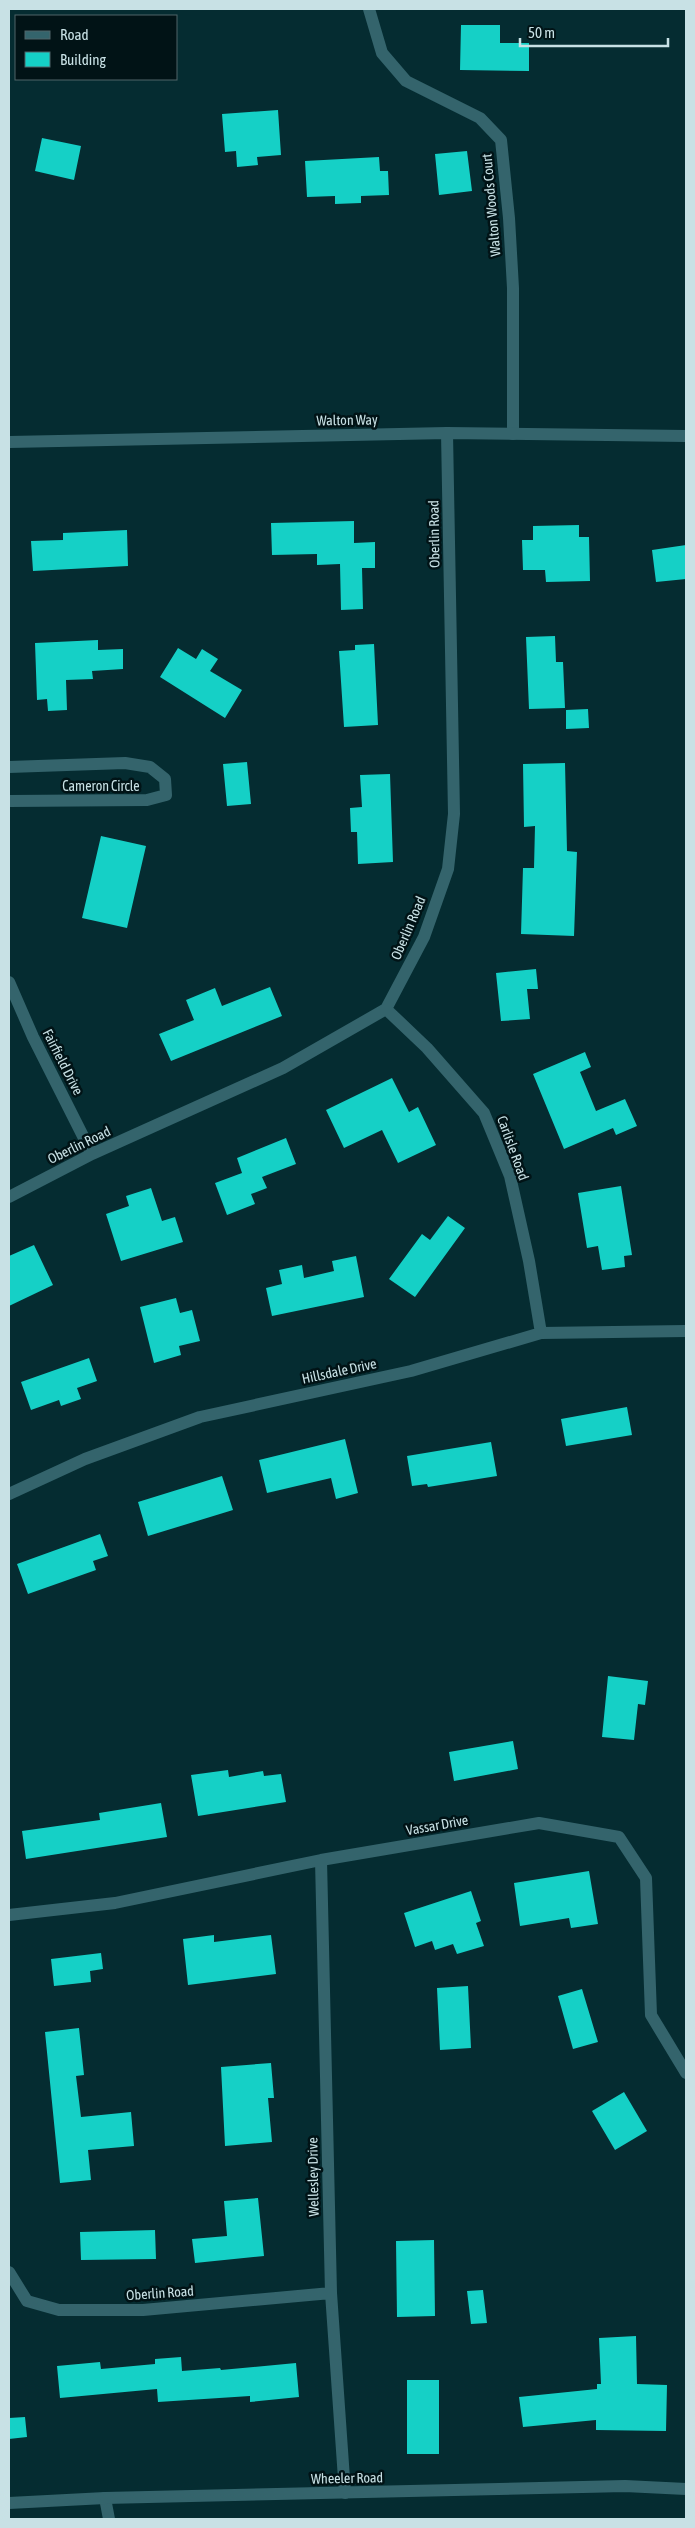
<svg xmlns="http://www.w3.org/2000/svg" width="695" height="2528" viewBox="0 0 695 2528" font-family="'Asap Condensed',sans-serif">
<rect width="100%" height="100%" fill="#052c31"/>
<!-- building -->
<path fill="#15d0c6" d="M 461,25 L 500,25 L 500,43 L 529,43 L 529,71 L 460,70 Z
M 278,110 L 281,155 L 257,157 L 258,165 L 237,167 L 236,151 L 225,152 L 222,114 Z
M 42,138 L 81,146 L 74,180 L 35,171 Z
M 467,151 L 472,191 L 439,195 L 435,154 Z
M 379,157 L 380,171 L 388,171 L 389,195 L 361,196 L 361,203 L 335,204 L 335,196 L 307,197 L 305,161 Z
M 354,521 L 354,543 L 375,542 L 375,568 L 362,568 L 363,609 L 341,610 L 340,564 L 317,565 L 317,554 L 272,555 L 271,523 Z
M 579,525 L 579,537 L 589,537 L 590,581 L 546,582 L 545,570 L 523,570 L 522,540 L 533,540 L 533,526 Z
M 127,530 L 128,566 L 33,571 L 31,541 L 63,540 L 63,533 Z
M 686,545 L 686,579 L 656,582 L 652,550 Z
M 555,636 L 556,662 L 563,662 L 565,708 L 529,709 L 526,637 Z
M 98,640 L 98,650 L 123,649 L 123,669 L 92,671 L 93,679 L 66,680 L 67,710 L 48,711 L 47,699 L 37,700 L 35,643 Z
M 374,644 L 378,725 L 344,727 L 339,651 L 355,650 L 355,645 Z
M 178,648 L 196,659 L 202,649 L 218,659 L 210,671 L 242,690 L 225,718 L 160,677 Z
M 588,709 L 589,728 L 566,729 L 566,710 Z
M 247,762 L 251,804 L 227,806 L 223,764 Z
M 565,763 L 567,851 L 577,852 L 574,936 L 521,934 L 523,868 L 534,868 L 535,826 L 524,827 L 523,764 Z
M 390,774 L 393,862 L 358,864 L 357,832 L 351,832 L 350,808 L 362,807 L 360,775 Z
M 101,836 L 146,846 L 127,928 L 82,918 Z
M 536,969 L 538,989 L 527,989 L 530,1019 L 501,1021 L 496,973 Z
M 270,987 L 282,1016 L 171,1061 L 159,1034 L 194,1020 L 186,1000 L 215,988 L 222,1006 Z
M 585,1052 L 591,1067 L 580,1072 L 596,1111 L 625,1099 L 637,1126 L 616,1135 L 613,1128 L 564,1149 L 533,1074 Z
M 392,1078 L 409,1112 L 418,1107 L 436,1145 L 398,1163 L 382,1130 L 344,1148 L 326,1110 Z
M 286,1138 L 296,1164 L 262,1177 L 267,1188 L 251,1194 L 255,1204 L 227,1215 L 215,1183 L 242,1173 L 237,1158 Z
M 621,1186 L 632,1255 L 624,1256 L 625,1267 L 602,1270 L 598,1246 L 587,1248 L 578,1193 Z
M 151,1188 L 162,1221 L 175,1217 L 183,1242 L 121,1261 L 106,1214 L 129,1206 L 126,1196 Z
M 448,1216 L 465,1228 L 415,1297 L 389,1279 L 422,1234 L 430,1240 Z
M 34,1245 L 53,1285 L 9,1306 L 9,1256 Z
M 356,1256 L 364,1297 L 272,1316 L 266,1288 L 282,1284 L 279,1270 L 302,1265 L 304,1278 L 334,1271 L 332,1261 Z
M 176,1298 L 180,1313 L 192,1310 L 200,1341 L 179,1346 L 181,1355 L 154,1363 L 140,1307 Z
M 89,1358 L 97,1381 L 77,1388 L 81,1399 L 61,1406 L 59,1400 L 31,1410 L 21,1382 Z
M 627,1407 L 632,1435 L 566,1446 L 561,1419 Z
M 345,1439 L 358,1493 L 336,1499 L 331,1478 L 267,1493 L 259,1460 Z
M 491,1442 L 497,1476 L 428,1487 L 427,1484 L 412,1486 L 407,1456 Z
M 222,1476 L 233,1510 L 148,1536 L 138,1502 Z
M 100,1534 L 108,1556 L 93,1561 L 96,1570 L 28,1594 L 17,1564 Z
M 608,1676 L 648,1681 L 645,1705 L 638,1704 L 634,1740 L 602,1737 Z
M 513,1741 L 518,1769 L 454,1781 L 449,1752 Z
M 228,1770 L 229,1777 L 263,1771 L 264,1776 L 281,1774 L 286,1802 L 198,1816 L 191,1775 Z
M 161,1803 L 167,1837 L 26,1859 L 22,1831 L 100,1820 L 99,1813 Z
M 589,1871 L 598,1924 L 571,1928 L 569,1918 L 520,1926 L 514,1883 Z
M 471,1891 L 481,1921 L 476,1923 L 484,1946 L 457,1954 L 453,1944 L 435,1950 L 432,1941 L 415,1947 L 404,1913 Z
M 214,1935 L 214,1942 L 271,1935 L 276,1974 L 188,1985 L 183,1939 Z
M 101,1953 L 103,1969 L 90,1971 L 91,1982 L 54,1986 L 51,1959 Z
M 468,1986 L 471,2048 L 440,2050 L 437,1988 Z
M 582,1989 L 598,2042 L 573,2049 L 558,1996 Z
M 79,2028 L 84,2075 L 76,2076 L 81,2117 L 131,2112 L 134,2146 L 88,2150 L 91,2180 L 60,2183 L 45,2032 Z
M 271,2063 L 274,2098 L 268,2098 L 272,2142 L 225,2146 L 221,2067 Z
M 624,2092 L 647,2131 L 615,2150 L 592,2111 Z
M 258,2198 L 264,2256 L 195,2263 L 192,2239 L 227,2236 L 224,2201 Z
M 155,2230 L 156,2259 L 81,2260 L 80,2232 Z
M 434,2240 L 435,2316 L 397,2317 L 396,2241 Z
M 483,2290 L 487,2323 L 471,2324 L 467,2291 Z
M 636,2336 L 637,2384 L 667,2385 L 666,2431 L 596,2430 L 596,2420 L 523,2427 L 519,2397 L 597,2389 L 597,2384 L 601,2384 L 599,2338 Z
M 181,2357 L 182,2371 L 220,2368 L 221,2370 L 296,2363 L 299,2397 L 250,2402 L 250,2396 L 158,2402 L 157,2389 L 60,2398 L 57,2366 L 100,2362 L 101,2369 L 155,2364 L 155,2359 Z
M 407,2380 L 439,2380 L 439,2454 L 407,2454 Z
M 25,2417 L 27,2437 L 9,2439 L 9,2418 Z"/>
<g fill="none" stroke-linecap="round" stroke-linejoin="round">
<!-- minor -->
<path stroke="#34646c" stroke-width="12" d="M 369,9 L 382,53 L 406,81 L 480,118 L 501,140 L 509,218 L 513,288 L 513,434
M 9,767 L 125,763 L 150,767 L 165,779 L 166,795 L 147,800 L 9,801
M 9,982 L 33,1037 L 92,1154
M 386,1009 L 427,1048 L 484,1113 L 510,1176 L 529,1261 L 541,1333
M 9,1197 L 92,1154 L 283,1068 L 386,1009 L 424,937 L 448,869 L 454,814 L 447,433
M 9,1494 L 85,1459 L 200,1417 L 411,1371 L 541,1333 L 686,1331
M 321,1860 L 331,2293 L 345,2493
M 9,1915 L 115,1903 L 321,1860 L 539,1823 L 619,1837 L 646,1878 L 651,2015 L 686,2073
M 9,2272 L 27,2301 L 59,2310 L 143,2310 L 331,2293
M 105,2498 L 109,2519"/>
<!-- tertiary -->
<path stroke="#34646c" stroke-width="12" d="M 9,2503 L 105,2498 L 625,2486 L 686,2489"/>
<!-- secondary -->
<path stroke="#34646c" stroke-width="12" d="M 9,442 L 447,433 L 686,436"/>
</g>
<g text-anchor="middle" stroke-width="5" stroke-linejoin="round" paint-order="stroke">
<!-- street labels -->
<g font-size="14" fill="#c8e1e5" stroke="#011316">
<text transform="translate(491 205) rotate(-95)" y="5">Walton Woods Court</text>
<text transform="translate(347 420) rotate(-1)" y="5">Walton Way</text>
<text transform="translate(434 534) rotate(-91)" y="5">Oberlin Road</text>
<text x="101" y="791">Cameron Circle</text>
<text transform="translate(408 928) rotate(-67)" y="5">Oberlin Road</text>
<text transform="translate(63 1062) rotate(63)" y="5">Fairfield Drive</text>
<text transform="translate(79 1145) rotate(-26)" y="5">Oberlin Road</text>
<text transform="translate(513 1148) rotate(70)" y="5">Carlisle Road</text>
<text transform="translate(339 1371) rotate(-12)" y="5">Hillsdale Drive</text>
<text transform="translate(437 1825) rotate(-10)" y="5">Vassar Drive</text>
<text transform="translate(313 2177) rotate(-91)" y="5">Wellesley Drive</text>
<text transform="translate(160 2293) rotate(-4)" y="5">Oberlin Road</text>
<text transform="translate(347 2478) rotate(-1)" y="5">Wheeler Road</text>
</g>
</g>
<!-- border -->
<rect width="695" height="2528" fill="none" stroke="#c8e1e5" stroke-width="20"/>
<!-- legend -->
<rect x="15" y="15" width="162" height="65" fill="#011316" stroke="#516569"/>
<rect x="25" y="31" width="25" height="8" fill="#34646c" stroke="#516569"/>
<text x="60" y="40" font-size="15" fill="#c8e1e5">Road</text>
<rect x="25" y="52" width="25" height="15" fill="#15d0c6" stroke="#516569"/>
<text x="60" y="65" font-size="15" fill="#c8e1e5">Building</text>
<!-- scale -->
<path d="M520 38v8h148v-8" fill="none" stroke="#c8e1e5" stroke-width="2.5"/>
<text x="528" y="38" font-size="15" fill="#c8e1e5" stroke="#011316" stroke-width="4" paint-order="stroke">50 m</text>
</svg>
